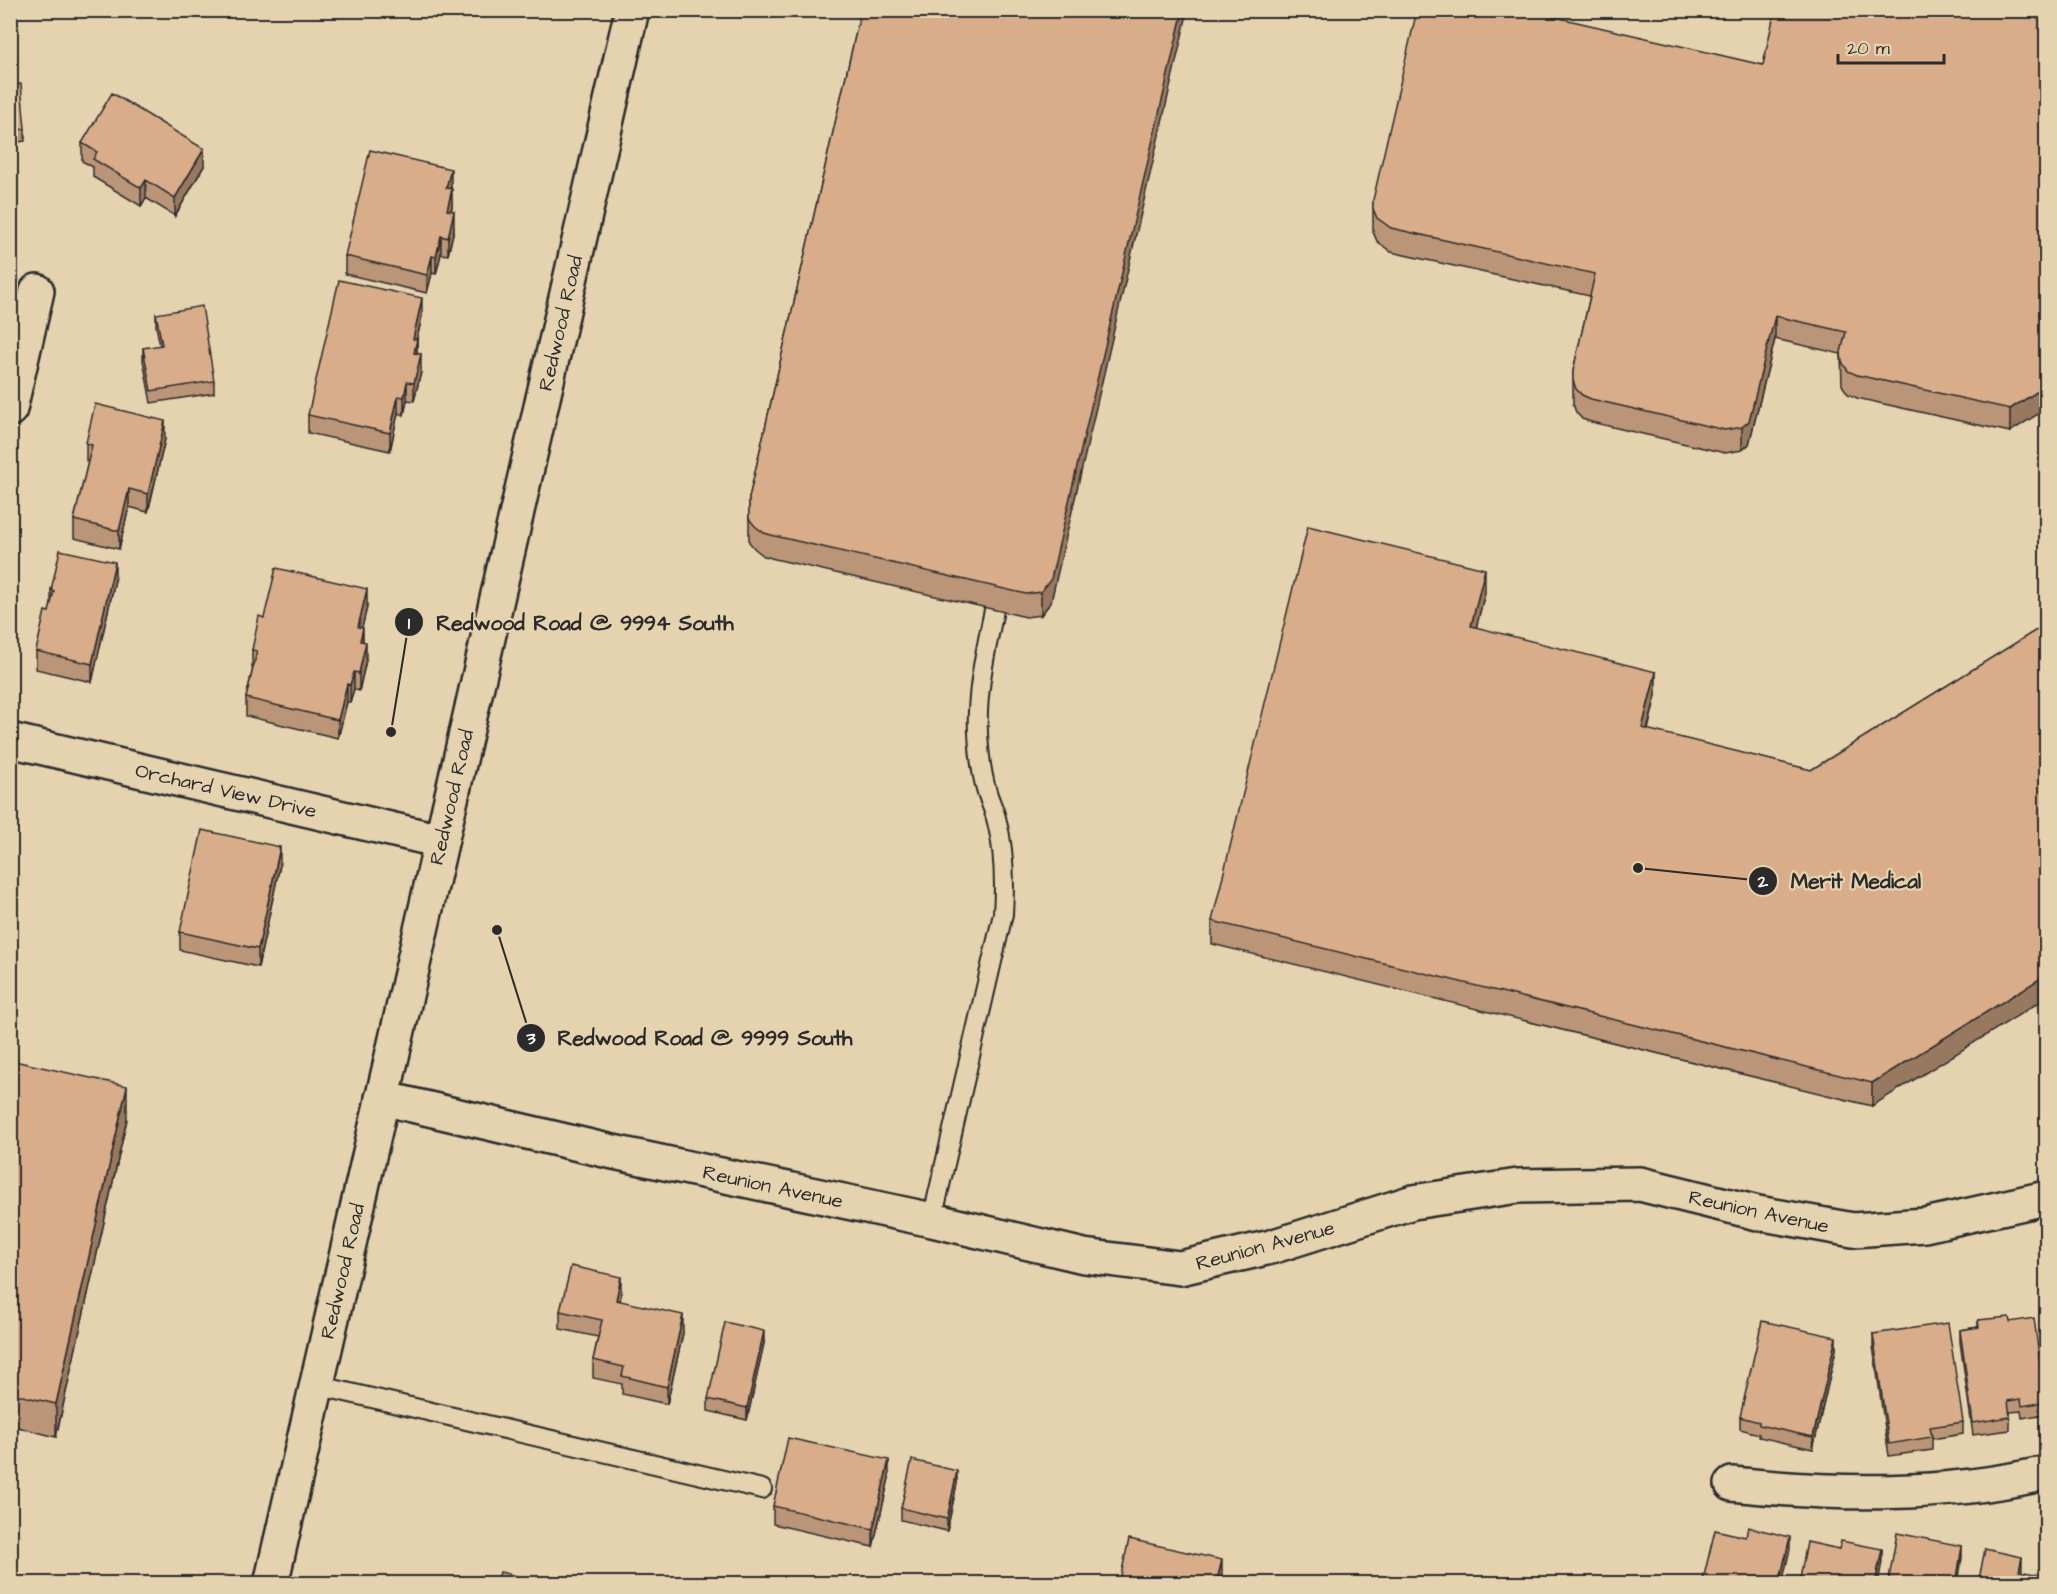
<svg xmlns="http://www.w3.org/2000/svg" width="2057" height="1594" viewBox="0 0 2057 1594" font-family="'Architects Daughter',sans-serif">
<rect width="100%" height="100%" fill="#e5d3b0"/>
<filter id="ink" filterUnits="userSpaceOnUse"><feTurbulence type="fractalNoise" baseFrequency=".0167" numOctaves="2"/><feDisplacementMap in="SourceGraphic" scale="12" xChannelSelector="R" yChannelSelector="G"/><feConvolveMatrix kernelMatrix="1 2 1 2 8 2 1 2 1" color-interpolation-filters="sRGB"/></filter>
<g filter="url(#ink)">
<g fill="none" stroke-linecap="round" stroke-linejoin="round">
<!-- service casing -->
<g stroke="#2b2b2b" stroke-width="22">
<path id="service" d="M 932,1220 L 1003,914 C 1005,883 1005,853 997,822 C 995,812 990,802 987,792 C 981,773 979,752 978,733 C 976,691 986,650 994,610
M 316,1385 L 762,1489"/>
</g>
<!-- minor casing -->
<g stroke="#2b2b2b" stroke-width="38">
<path id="minor" d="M 10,409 L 37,291
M 10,740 L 441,841
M 1732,1484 C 1838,1495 1942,1497 2046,1473"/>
</g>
<!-- tertiary casing -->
<g stroke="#2b2b2b" stroke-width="38">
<path id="tertiary" d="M 382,1098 L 604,1150 L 932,1220 L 1084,1256 L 1180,1268 L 1271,1247 L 1413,1202 L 1518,1186 L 1640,1184 L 1758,1213 L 1853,1230 L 1925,1225 L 2046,1198"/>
</g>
<!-- primary casing -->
<g stroke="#2b2b2b" stroke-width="38">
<path id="primary" d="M 271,1584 L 632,10"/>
</g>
<!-- service -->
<use href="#service" stroke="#e5d3b0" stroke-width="18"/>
<!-- minor -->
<use href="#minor" stroke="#e5d3b0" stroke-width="33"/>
<!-- tertiary -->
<use href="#tertiary" stroke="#e5d3b0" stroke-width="33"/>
<!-- primary -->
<use href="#primary" stroke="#e5d3b0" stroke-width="33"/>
</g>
<!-- wall -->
<path fill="#bb9577" stroke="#2b2b2b" stroke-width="1.5" d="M 861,10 L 1051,602 L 1041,615 L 1026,617 L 775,559 L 764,556 L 755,549 L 749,542 L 749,498 Z
M 2046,10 L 2010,432 L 1857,398 L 1848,394 L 1842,385 L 1841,354 L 1775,339 L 1749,444 L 1742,450 L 1725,453 L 1591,422 L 1582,419 L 1576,412 L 1573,404 L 1573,371 L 1590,296 L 1391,252 L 1377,241 L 1373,232 L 1373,200 L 1763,65 Z
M 10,85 L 25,129 L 25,141 L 10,143 Z
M 82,143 L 204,166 L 175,216 L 146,198 L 141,206 L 93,177 L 93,167 L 82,161 Z
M 451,186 L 452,207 L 451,210 L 454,229 L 448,255 L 441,254 L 436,274 L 432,273 L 427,293 L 345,274 L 345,256 Z
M 156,314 L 214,381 L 214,393 L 151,403 L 143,360 L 143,348 L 160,346 L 156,326 Z
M 422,316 L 417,339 L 417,353 L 421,372 L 414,401 L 407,400 L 404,415 L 398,413 L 390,451 L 308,433 L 308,415 Z
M 165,439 L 148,512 L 129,507 L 119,549 L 74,538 L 74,520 L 88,462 L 86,461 L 86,443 Z
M 115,580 L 92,682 L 36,669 L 36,651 L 51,606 L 51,590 Z
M 1485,592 L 1476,628 L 1656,695 L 1648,730 L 1811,770 L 2046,624 L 1872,1106 L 1212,944 L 1212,921 Z
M 367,607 L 362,627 L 363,642 L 366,660 L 359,691 L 354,689 L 350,702 L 347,702 L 338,738 L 246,716 L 246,698 L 253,668 L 252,668 L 252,650 L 264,618 Z
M 280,865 L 258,967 L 180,950 L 180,932 Z
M 10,1060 L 127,1119 L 56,1437 L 10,1425 Z
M 621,1295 L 620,1301 L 683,1333 L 667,1404 L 622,1394 L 622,1384 L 593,1378 L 593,1360 L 598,1337 L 560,1329 L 560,1311 Z
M 2046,1303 L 2046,1324 L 2044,1316 L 2044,1304 Z
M 1978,1320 L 2010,1322 L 2045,1402 L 2045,1414 L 2022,1418 L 2021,1411 L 2010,1412 L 2010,1430 L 1973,1435 L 1960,1342 L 1960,1330 L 1978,1327 Z
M 1873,1334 L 1963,1422 L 1963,1434 L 1932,1439 L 1932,1450 L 1889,1456 L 1873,1346 Z
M 764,1343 L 747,1420 L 708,1411 L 708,1399 Z
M 1836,1349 L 1813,1449 L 1759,1437 L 1759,1434 L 1740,1429 L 1740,1417 Z
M 889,1478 L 873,1547 L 773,1524 L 773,1506 Z
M 957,1483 L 947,1531 L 901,1520 L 901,1508 Z"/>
<!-- shaded-wall -->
<path fill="#987961" stroke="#2b2b2b" stroke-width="1.5" d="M 1183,10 L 1188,10 L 1051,602 L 1041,615 L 1041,592 Z
M 204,149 L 204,166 L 175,216 L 175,198 Z
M 451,169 L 451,186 L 446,205 L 446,188 Z
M 146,180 L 146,198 L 141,206 L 141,188 Z
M 452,189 L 452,207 L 447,227 L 447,210 Z
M 454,211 L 454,229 L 448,255 L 448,238 Z
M 441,236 L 441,254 L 436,274 L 436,257 Z
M 432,256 L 432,273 L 427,293 L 427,275 Z
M 422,298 L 422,316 L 413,356 L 413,339 Z
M 1775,316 L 1775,339 L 1749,444 L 1742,450 L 1742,427 Z
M 417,339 L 417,357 L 414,353 Z
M 421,354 L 421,372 L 414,401 L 414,383 Z
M 407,382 L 407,400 L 404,415 L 404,397 Z
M 2046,386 L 2046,409 L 2010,432 L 2010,409 Z
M 398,396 L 398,413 L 390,451 L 390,433 Z
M 165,421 L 165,439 L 148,512 L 148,494 Z
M 129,489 L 129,507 L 119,549 L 119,531 Z
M 115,562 L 115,580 L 92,682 L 92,664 Z
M 1485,569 L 1485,592 L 1471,649 L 1471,626 Z
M 367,589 L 367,607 L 358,644 L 358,627 Z
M 363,628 L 363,645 L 360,641 Z
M 366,642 L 366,660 L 359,691 L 359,673 Z
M 354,672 L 354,689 L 350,702 L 350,685 Z
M 1656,672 L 1656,695 L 1642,751 L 1642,728 Z
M 347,684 L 347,702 L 338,738 L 338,720 Z
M 280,847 L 280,865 L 258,967 L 258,949 Z
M 2046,975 L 2046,998 L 1872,1106 L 1872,1083 Z
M 127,1086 L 127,1119 L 56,1437 L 56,1404 Z
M 621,1277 L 621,1295 L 616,1318 L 616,1300 Z
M 683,1315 L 683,1333 L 667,1404 L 667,1387 Z
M 764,1331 L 764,1343 L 747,1420 L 747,1408 Z
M 1836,1337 L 1836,1349 L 1813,1449 L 1813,1437 Z
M 889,1460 L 889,1478 L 873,1547 L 873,1529 Z
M 957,1471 L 957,1483 L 947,1531 L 947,1519 Z
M 1790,1537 L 1790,1549 L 1782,1584 L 1779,1584 Z
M 1962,1546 L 1962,1558 L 1958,1584 L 1956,1584 Z
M 1882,1549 L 1882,1561 L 1878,1584 L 1875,1584 Z
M 2022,1557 L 2022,1569 L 2019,1583 L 2019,1571 Z
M 1222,1560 L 1222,1577 L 1220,1584 L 1216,1584 Z"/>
<!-- building -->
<path fill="#d9ad8a" stroke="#2b2b2b" stroke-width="1.5" d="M 861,10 L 1183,10 L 1051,579 L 1041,592 L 1026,594 L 775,536 L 764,533 L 755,526 L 749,519 L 749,498 Z
M 1417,10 L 1525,10 L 1763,65 L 1775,10 L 2046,10 L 2046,386 L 2010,409 L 1857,375 L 1848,371 L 1842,362 L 1841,352 L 1846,332 L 1775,316 L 1749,421 L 1742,427 L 1725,430 L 1591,399 L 1582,395 L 1576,389 L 1573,380 L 1573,371 L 1595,274 L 1391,228 L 1377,218 L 1373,209 L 1373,200 Z
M 21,84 L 25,129 L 10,131 L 10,85 Z
M 112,93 L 204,149 L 175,198 L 146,180 L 141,188 L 93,159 L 97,152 L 82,143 Z
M 370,150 L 451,169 L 446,188 L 452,189 L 447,210 L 454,211 L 448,238 L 441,236 L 436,257 L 432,256 L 427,275 L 345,256 Z
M 339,280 L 422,298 L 413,339 L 417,339 L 414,353 L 421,354 L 414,383 L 407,382 L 404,397 L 398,396 L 390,433 L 308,415 Z
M 202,306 L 214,381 L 151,391 L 143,348 L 162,345 L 156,314 Z
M 95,404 L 165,421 L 148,494 L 129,489 L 119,531 L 74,520 L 92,445 L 86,443 Z
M 1308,526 L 1485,569 L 1471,626 L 1656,672 L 1642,728 L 1811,770 L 2046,624 L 2046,975 L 1872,1083 L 1212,921 Z
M 60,550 L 115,562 L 92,664 L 36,651 L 45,611 L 49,612 L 54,591 L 51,590 Z
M 276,568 L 367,589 L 358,627 L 363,628 L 360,641 L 366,642 L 359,673 L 354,672 L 350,685 L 347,684 L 338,720 L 246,698 L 257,651 L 252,650 L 259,616 L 264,618 Z
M 202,830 L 280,847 L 258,949 L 180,932 Z
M 10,1060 L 127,1086 L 56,1404 L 10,1393 Z
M 571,1266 L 621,1277 L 616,1300 L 683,1315 L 667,1387 L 622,1376 L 624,1367 L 593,1360 L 602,1320 L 560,1311 Z
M 2009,1317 L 2010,1322 L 2034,1318 L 2045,1402 L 2022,1406 L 2021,1399 L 2008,1401 L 2010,1417 L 1973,1423 L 1960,1330 L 1979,1327 L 1978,1320 Z
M 1762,1321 L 1836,1337 L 1813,1437 L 1759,1425 L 1759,1422 L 1740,1417 Z
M 725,1322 L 764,1331 L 747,1408 L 708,1399 Z
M 1948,1323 L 1963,1422 L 1930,1427 L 1932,1437 L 1889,1444 L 1873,1334 Z
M 788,1438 L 889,1460 L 873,1529 L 773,1506 Z
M 912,1460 L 957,1471 L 947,1519 L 901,1508 Z
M 1748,1527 L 1790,1537 L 1779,1584 L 1702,1584 L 1715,1530 L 1746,1537 Z
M 1897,1533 L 1962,1546 L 1956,1584 L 1888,1584 Z
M 1129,1539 L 1222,1560 L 1216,1584 L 1119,1584 Z
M 1841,1541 L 1882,1549 L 1875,1584 L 1799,1584 L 1807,1542 L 1839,1549 Z
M 1985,1549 L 2022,1557 L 2019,1571 L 2046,1576 L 2046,1584 L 1978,1584 Z
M 500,1572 L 550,1584 L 497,1584 Z"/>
</g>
<g text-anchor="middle" stroke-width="4.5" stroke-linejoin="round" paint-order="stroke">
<!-- street labels -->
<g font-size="20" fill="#2b2b2b" stroke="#e5d3b0">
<text transform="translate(560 323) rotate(-77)" y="7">Redwood Road</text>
<text transform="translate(226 790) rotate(13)" y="7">Orchard View Drive</text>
<text transform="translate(451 797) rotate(-77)" y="7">Redwood Road</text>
<text transform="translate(773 1186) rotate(12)" y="7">Reunion Avenue</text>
<text transform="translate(1759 1211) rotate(12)" y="7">Reunion Avenue</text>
<text transform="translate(1265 1245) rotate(-15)" y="7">Reunion Avenue</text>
<text transform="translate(342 1271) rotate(-77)" y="7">Redwood Road</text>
</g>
</g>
<!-- callouts -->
<path fill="none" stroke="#2b2b2b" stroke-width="2" d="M391 732L409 622M1638 868L1763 881M497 930L531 1038"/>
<g fill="#2b2b2b" stroke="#e5d3b0" stroke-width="2">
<circle cx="391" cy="732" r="6"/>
<circle cx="1638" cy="868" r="6"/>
<circle cx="497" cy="930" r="6"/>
<circle cx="409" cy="622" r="15"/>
<circle cx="1763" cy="881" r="15"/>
<circle cx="531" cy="1038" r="15"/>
</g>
<g font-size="18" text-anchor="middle" font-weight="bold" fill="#fff">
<text x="409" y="629">1</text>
<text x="1763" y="887">2</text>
<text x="531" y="1044">3</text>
</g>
<g font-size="21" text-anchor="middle" font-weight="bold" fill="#2b2b2b" stroke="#e5d3b0" stroke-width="4.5" stroke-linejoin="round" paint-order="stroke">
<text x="585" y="630">Redwood Road @ 9994 South</text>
<text x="1856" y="888">Merit Medical</text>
<text x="705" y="1045">Redwood Road @ 9999 South</text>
</g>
<!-- margin -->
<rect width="2057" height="1594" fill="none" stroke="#e5d3b0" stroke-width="36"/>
<rect x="18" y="18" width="2021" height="1558" fill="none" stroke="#2b2b2b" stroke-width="2" filter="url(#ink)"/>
<!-- scale -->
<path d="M1838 54v9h106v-9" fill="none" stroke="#2b2b2b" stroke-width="3"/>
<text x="1847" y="54" font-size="18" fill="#2b2b2b" stroke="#e5d3b0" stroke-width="4.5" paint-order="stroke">20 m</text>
</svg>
